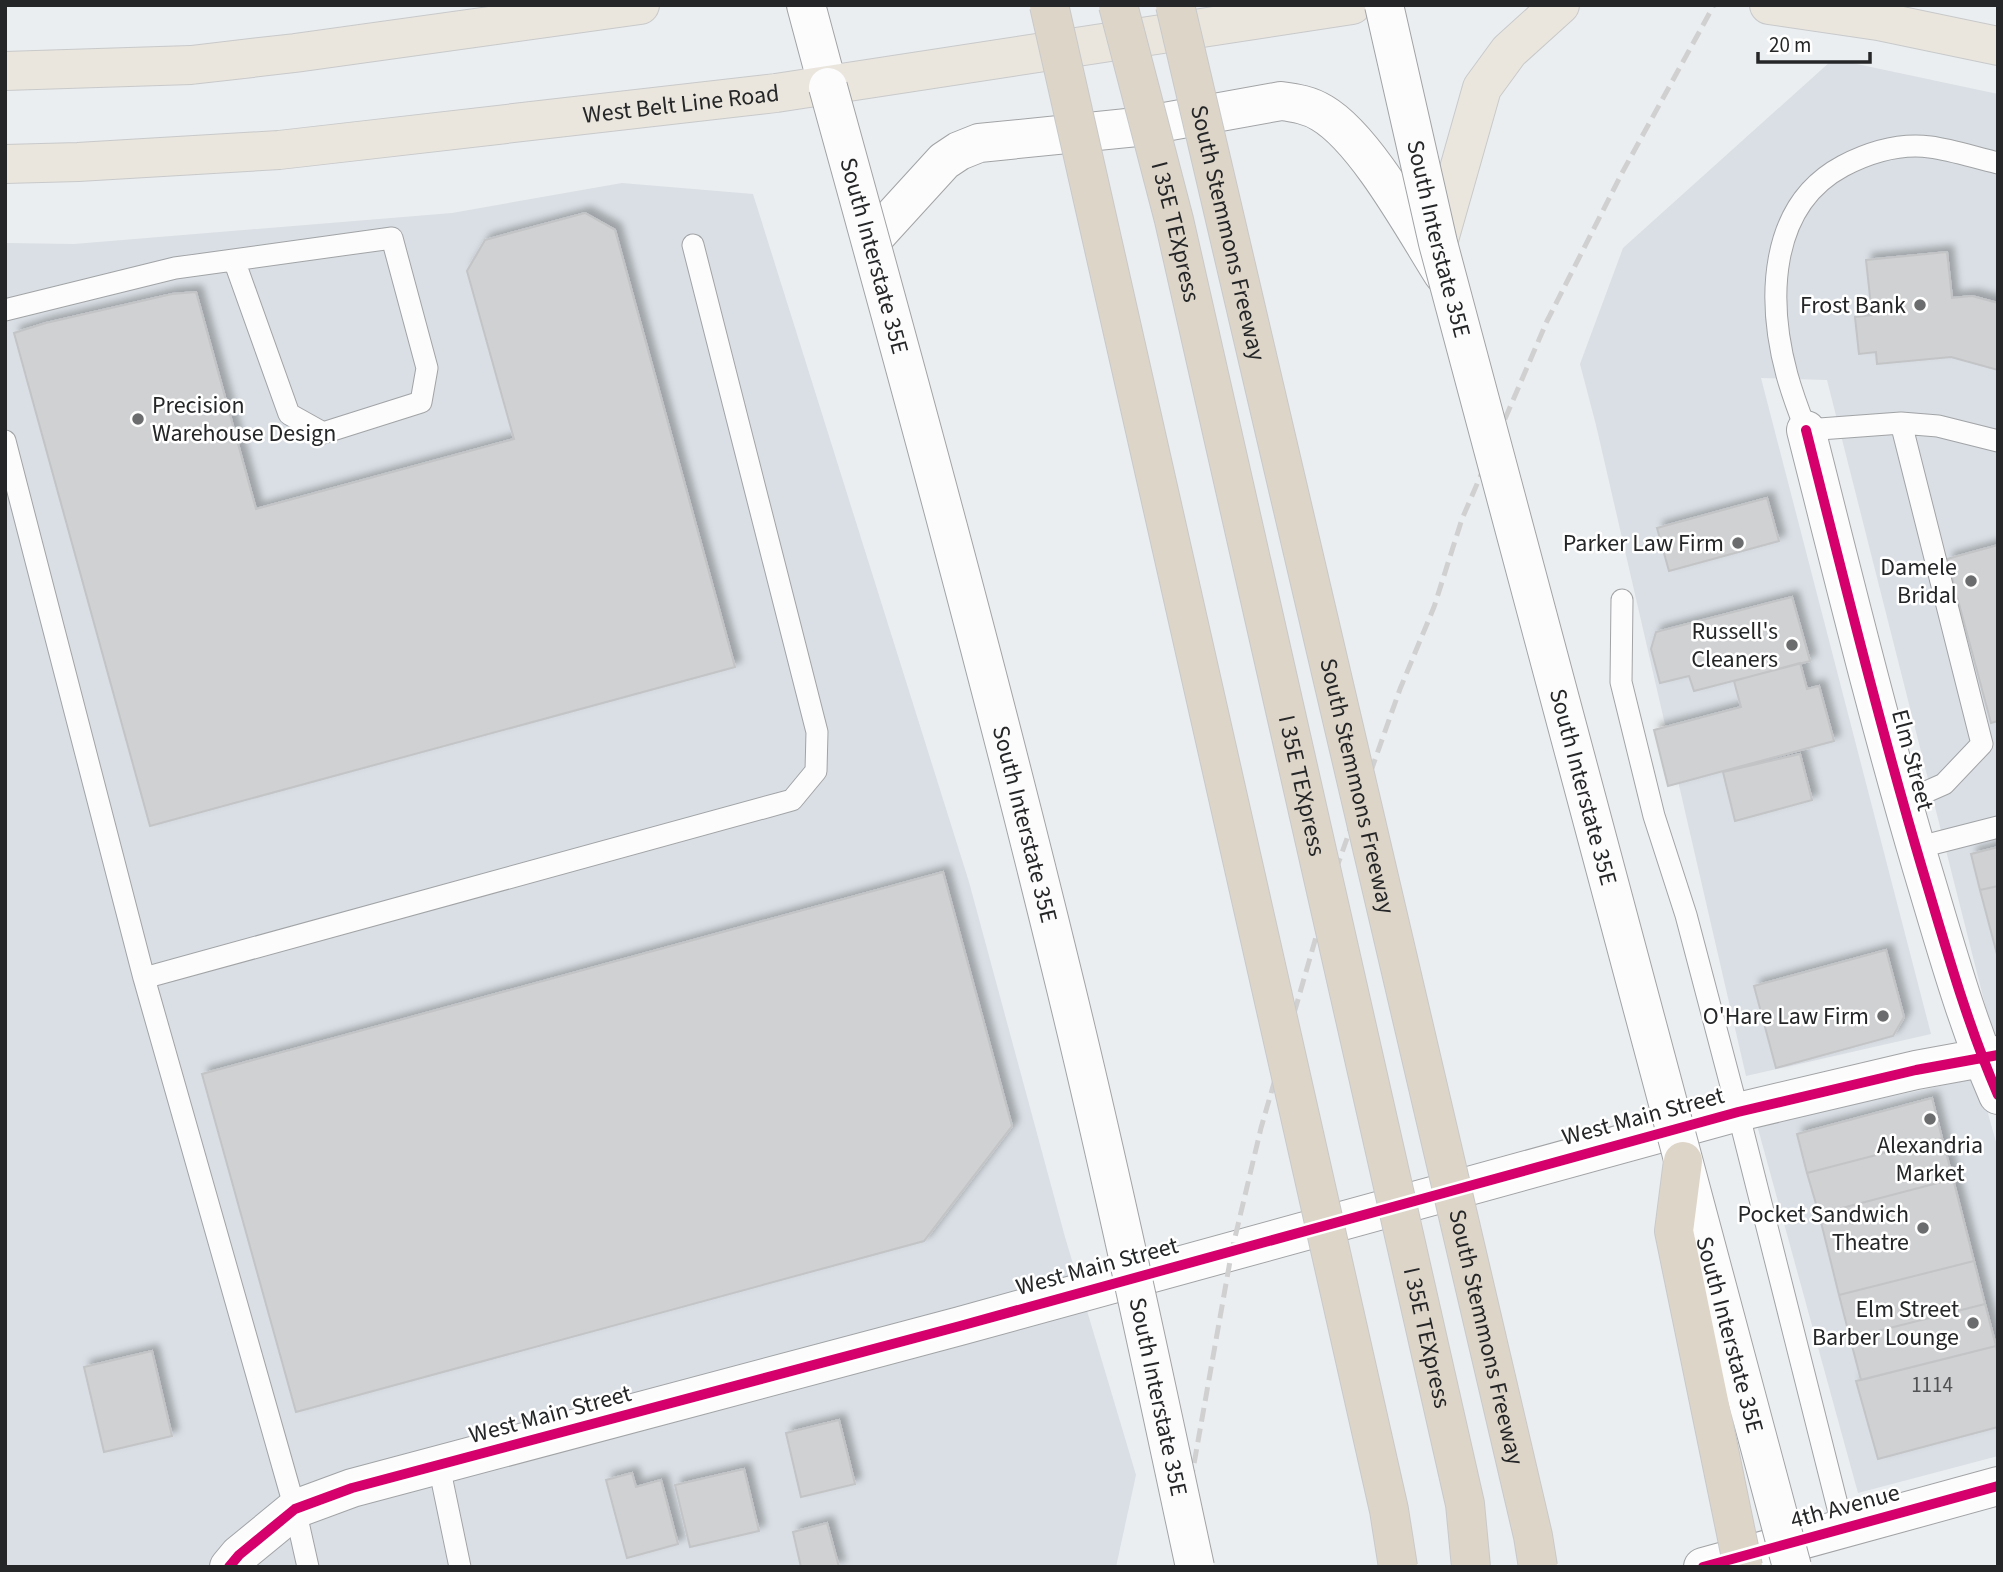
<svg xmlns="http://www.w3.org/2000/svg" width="2003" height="1572" viewBox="0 0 2003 1572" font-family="'Source Sans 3',sans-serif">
<defs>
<filter id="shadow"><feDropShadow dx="6" dy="-6" stdDeviation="3.5" flood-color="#0004"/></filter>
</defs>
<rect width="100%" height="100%" fill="#ebeef0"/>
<!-- built -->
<path fill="#d9dfe5" d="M 1831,61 L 1852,63 L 1998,94 L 1998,1043 L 1995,1044 L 1827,380 L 1761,378 L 1931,1034 L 1746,1076 L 1596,425 L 1580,364 L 1623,248 Z
M 622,183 L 753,194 L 969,882 L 1065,1237 L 1136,1475 L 1116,1567 L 5,1567 L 5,243 L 74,244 L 452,213 Z
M 1978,1078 L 1998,1149 L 1998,1456 L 1858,1493 L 1757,1125 Z"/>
<!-- building -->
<path fill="#d0d1d3" stroke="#c3c4c6" stroke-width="2" filter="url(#shadow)" d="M 585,213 L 615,230 L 735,667 L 150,826 L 14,333 L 46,323 L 172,294 L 196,292 L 256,509 L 514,439 L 467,271 L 485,240 Z
M 1947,252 L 1952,298 L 1972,296 L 1998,303 L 1998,370 L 1951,357 L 1877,364 L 1876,352 L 1859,354 L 1855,317 L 1872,315 L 1866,260 Z
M 1767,498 L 1779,541 L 1669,571 L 1657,528 Z
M 1998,545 L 1998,721 L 1991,723 L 1947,559 Z
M 1792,597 L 1810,661 L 1694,691 L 1689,676 L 1660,683 L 1651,649 L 1656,632 Z
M 1800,663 L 1807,689 L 1819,686 L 1834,741 L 1668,786 L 1654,730 L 1741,707 L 1734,681 Z
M 1800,754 L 1812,800 L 1735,821 L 1723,772 Z
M 1998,847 L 1998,886 L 1980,890 L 1971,854 Z
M 943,872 L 1012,1126 L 924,1241 L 296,1412 L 202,1074 Z
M 1998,886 L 1998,958 L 1980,890 Z
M 1886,950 L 1904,1017 L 1893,1036 L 1776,1068 L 1754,986 Z
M 1932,1098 L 1942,1138 L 1807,1173 L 1797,1134 Z
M 1942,1138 L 1953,1179 L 1819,1214 L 1807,1173 Z
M 1953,1179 L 1974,1261 L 1839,1295 L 1819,1214 Z
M 1974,1261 L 1985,1304 L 1850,1338 L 1839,1295 Z
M 1985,1304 L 1996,1346 L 1861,1380 L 1850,1338 Z
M 1996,1346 L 1998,1356 L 1998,1427 L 1878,1459 L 1856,1381 Z
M 152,1351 L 172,1436 L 104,1452 L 84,1367 Z
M 839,1420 L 855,1484 L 801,1497 L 786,1433 Z
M 744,1469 L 759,1531 L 690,1547 L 675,1485 Z
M 632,1473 L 636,1487 L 661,1480 L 678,1544 L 627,1558 L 606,1480 Z
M 827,1523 L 839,1567 L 801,1567 L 793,1532 Z"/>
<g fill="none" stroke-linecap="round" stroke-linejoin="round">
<!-- lane casing -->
<g stroke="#a1a3a5" stroke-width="23">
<path id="lane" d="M 1998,163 C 1976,158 1953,150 1930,147 C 1899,143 1870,152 1843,166 C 1768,206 1767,301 1787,375 C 1792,393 1799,412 1806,430 L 1901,423 L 1938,426 L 1998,441
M 5,310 L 175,268 L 392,238 L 427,368 L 421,402 L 323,433 L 289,414 L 234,260
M 1901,423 L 1982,744 L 1944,784 L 1901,803
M 5,441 L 144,978 L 295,1509 L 308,1567
M 1622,600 L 1621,682 L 1654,816 L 1686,915 L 1738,1112 L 1843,1528
M 1916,848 L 1998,827
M 144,978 L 792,800 L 816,771 L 817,732 L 693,245
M 439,1466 L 460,1567"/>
</g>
<!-- street casing -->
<g stroke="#a1a3a5" stroke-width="40">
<path id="street" d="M 1806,430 C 1843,576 1879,723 1922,868 C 1945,944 1966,1021 1998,1095
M 229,1567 L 239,1555 L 295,1509 L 352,1488 L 960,1326 L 1738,1112 L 1916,1070 L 1998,1055
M 1703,1567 L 1998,1486"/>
</g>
<!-- secondary casing -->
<g stroke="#a1a3a5" stroke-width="40">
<path id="secondary" d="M 806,5 L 828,87
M 871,241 L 944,161 L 959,151 L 979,143 L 1137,127 L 1281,101 C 1296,103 1309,105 1322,113 C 1366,139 1415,230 1443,274"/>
</g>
<!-- primary casing -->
<g stroke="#c8c9ca" stroke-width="40">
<g id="primary">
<path d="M 1769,5 L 1878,21 L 1998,46"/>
<path d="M 5,71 L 191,65 L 295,53 L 640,5"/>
<path id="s1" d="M 5,164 L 78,162 L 279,150 L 776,93 L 1352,5"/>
<path d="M 1438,243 L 1482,88 L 1509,51 L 1560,5"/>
</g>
</g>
<!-- lane -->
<use href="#lane" stroke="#fcfcfd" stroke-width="21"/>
<!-- street -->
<use href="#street" stroke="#fcfcfd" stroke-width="38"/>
<!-- secondary -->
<use href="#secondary" stroke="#fcfcfd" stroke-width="38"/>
<!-- primary -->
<use href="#primary" stroke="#eae6de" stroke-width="38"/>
<!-- rail -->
<path stroke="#d0d0d1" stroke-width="5" stroke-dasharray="14 7" stroke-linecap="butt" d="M 1180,1567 L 1192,1475 L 1232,1250 L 1261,1128 L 1333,878 L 1400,689 L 1434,607 L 1462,519 L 1547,321 L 1622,173 L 1714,5"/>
<!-- secondary-bridge casing -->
<g stroke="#a1a3a5" stroke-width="40" stroke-linecap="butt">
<g id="secondary-bridge">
<path id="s2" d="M 1384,5 L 1438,243 L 1792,1567"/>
<path id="s3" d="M 828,87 C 909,380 989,673 1061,968 C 1110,1167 1152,1367 1195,1567"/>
</g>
</g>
<!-- highway-bridge casing -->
<g stroke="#c8c9ca" stroke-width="40" stroke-linecap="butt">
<g id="highway-bridge">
<path d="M 1049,5 L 1389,1510 L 1398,1567"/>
<path id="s4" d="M 1118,5 L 1174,220 L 1465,1504 L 1471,1567"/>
<path id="s5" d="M 1175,5 L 1533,1536 L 1538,1567"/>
<path d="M 1683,1161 L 1674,1231 L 1743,1567"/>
</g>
</g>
<!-- secondary-bridge -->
<use href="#secondary-bridge" stroke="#fcfcfd" stroke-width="38"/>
<!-- highway-bridge -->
<use href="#highway-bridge" stroke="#ded5c9" stroke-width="38"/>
<!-- cycleway casing -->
<g stroke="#fff" stroke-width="15">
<path id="cycleway" d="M 1806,430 C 1843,576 1879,723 1922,868 C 1945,944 1966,1021 1998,1095
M 229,1567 L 239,1555 L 295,1509 L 352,1488 L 960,1326 L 1738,1112 L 1916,1070 L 1998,1055
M 1703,1567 L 1998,1486"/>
</g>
<!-- cycleway -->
<use href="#cycleway" stroke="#d6006c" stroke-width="10"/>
</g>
<!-- markers -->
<g fill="#6a6c6d" stroke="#fff" stroke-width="2.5">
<circle cx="1920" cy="305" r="7"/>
<circle cx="138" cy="419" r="7"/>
<circle cx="1738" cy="543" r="7"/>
<circle cx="1971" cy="581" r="7"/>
<circle cx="1792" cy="645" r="7"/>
<circle cx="1883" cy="1016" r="7"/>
<circle cx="1930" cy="1119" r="7"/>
<circle cx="1923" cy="1228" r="7"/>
<circle cx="1973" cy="1323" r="7"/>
</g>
<g text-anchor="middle" stroke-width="5" stroke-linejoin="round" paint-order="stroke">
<!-- number labels -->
<g font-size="21" fill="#505152">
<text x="1932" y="1392">1114</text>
</g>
<!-- street labels -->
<g font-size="24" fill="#252627" stroke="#fff">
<text dy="8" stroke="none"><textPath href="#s1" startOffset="679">West Belt Line Road</textPath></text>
<text dy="8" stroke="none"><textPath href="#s4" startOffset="234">I 35E TEXpress</textPath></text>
<text dy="8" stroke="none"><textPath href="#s5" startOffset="234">South Stemmons Freeway</textPath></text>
<text dy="8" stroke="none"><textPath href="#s2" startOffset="240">South Interstate 35E</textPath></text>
<text dy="8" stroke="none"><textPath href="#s3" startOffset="175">South Interstate 35E</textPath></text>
<text transform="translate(1913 760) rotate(75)" y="8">Elm Street</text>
<text dy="8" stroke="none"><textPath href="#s4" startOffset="802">I 35E TEXpress</textPath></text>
<text dy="8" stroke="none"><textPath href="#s5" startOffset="802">South Stemmons Freeway</textPath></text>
<text dy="8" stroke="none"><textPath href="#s2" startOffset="807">South Interstate 35E</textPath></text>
<text dy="8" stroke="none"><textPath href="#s3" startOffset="763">South Interstate 35E</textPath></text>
<text transform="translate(1643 1116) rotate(-15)" y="8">West Main Street</text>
<text transform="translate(1097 1266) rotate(-15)" y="8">West Main Street</text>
<text dy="8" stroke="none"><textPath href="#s2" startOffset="1374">South Interstate 35E</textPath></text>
<text dy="8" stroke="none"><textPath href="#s4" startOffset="1368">I 35E TEXpress</textPath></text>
<text dy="8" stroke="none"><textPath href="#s5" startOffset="1368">South Stemmons Freeway</textPath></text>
<text dy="8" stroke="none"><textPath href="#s3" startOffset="1351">South Interstate 35E</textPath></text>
<text transform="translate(550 1414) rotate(-15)" y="8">West Main Street</text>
<text transform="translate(1845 1506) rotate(-15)" y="8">4th Avenue</text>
</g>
<!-- poi labels -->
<g font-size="24" fill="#252627" stroke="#fff" text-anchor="end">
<text x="1906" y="313">Frost Bank</text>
<text x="152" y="413" text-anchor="start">Precision<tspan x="152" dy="28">Warehouse Design</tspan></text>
<text x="1724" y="551">Parker Law Firm</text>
<text x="1957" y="575">Damele<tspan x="1957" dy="28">Bridal</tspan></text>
<text x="1778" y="639">Russell's<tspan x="1778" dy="28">Cleaners</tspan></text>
<text x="1869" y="1024">O'Hare Law Firm</text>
<text x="1930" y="1153" text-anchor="middle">Alexandria<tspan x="1930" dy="28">Market</tspan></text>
<text x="1909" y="1222">Pocket Sandwich<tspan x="1909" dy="28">Theatre</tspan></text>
<text x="1959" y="1317">Elm Street<tspan x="1959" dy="28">Barber Lounge</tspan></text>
</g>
</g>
<!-- border -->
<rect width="2003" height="1572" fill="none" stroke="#252627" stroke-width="14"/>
<!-- scale -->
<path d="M1758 52v10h112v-10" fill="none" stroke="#252627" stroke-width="3.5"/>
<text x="1769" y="52" font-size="21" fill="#252627" stroke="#ffffff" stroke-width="5" paint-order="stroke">20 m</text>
</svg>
